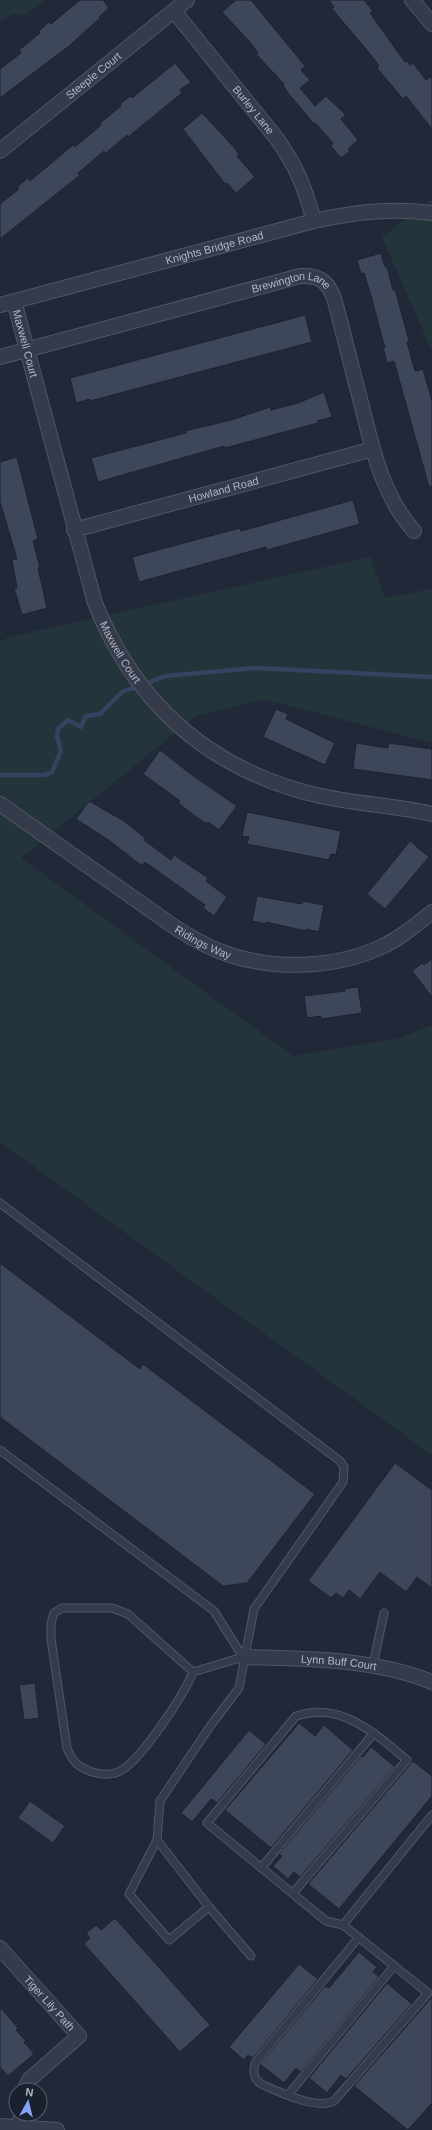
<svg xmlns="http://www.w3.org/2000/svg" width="432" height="2130" viewBox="0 0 432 2130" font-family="Arial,sans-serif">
<rect width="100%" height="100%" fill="#212939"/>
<!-- green -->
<path fill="#23353a" d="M 0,0 L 44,0 L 24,16 L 14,14 L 0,21 Z
M 432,199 L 432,351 L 382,237 Z
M 370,557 L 385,598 L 432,589 L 432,743 L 264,699 L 196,716 L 21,858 L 293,1056 L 397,1039 L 432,1025 L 432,1455 L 0,1142 L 0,642 L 9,637 Z"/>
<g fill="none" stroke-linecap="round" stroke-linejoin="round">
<!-- stream -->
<path stroke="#354260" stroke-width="4.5" d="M 0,775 L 45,775 L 52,772 L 61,751 L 57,736 L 58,729 L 68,720 L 81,727 L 86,716 L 100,714 L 122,692 L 166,676 L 257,668 L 432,677"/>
</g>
<!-- building -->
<path fill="#3d4759" stroke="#1c2230" d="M 80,0 L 103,0 L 109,8 L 99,17 L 100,18 L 69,46 L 0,98 L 0,69 L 21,53 L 19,50 L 40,33 L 39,31 L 49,22 L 51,24 Z
M 236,0 L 251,0 L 305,66 L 301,70 L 310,80 L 300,88 L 315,106 L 326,96 L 346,115 L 341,119 L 358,140 L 348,149 L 350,151 L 341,158 L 331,146 L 333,143 L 315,123 L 314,124 L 288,93 L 283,85 L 284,84 L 256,54 L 258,53 L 250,42 L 222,12 Z
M 329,0 L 364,0 L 373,11 L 370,13 L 405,62 L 407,61 L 410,65 L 413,63 L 426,80 L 432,76 L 432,129 L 406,96 L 403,99 L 377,68 L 379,66 L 371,55 L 332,9 L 334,7 Z
M 175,63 L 191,82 L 180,90 L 182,93 L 128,137 L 127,135 L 106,153 L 104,151 L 78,173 L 80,175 L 0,239 L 0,204 L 19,189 L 17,187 L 28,178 L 30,181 L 73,145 L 75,147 L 101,125 L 99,124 L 121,106 L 120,104 L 130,96 L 132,98 Z
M 202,113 L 231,144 L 239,154 L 237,156 L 255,177 L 236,193 L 227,183 L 225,184 L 183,129 Z
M 381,253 L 385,267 L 387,267 L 393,290 L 395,289 L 409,341 L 407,342 L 415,371 L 423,369 L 432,401 L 432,486 L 429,487 L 394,361 L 387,363 L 383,348 L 385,348 L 371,296 L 364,273 L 361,274 L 357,260 Z
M 305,315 L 312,342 L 90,401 L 90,399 L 76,403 L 70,378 Z
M 324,392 L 332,417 L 317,421 L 318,423 L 225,448 L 224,446 L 98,482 L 91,458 L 186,433 L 185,431 L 231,420 L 270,407 L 271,410 L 298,403 Z
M 17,457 L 38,539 L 33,541 L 40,567 L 38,568 L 47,608 L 22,615 L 14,588 L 17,588 L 12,560 L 17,559 L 0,502 L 0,462 Z
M 353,500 L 360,524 L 267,550 L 266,547 L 139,582 L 132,557 L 240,528 L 241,531 Z
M 276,709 L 288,714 L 286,719 L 335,743 L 325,765 L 263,737 Z
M 356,743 L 388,748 L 389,743 L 432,749 L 432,780 L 353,769 Z
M 160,750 L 192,775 L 237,806 L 219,830 L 208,822 L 207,824 L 195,816 L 178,803 L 180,801 L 143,774 Z
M 89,801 L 124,821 L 145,838 L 144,840 L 171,860 L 174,855 L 208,878 L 206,881 L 227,897 L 214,916 L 203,908 L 205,905 L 145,862 L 142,866 L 110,841 L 76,819 Z
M 247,812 L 341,831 L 336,855 L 331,854 L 329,860 L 247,844 L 249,837 L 242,836 Z
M 410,841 L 429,857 L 385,909 L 367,894 Z
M 257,896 L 302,904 L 303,901 L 324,905 L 319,932 L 306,929 L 306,931 L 266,922 L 266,924 L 252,921 Z
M 432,959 L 432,997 L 412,971 L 422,963 L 424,965 Z
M 358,987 L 362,1013 L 321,1019 L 321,1016 L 307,1018 L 304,996 L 345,991 L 344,989 Z
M 0,1263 L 140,1369 L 143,1364 L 315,1494 L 247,1583 L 223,1586 L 0,1417 Z
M 395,1463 L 432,1490 L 432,1588 L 417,1577 L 406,1592 L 380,1572 L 360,1599 L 349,1590 L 343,1598 L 336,1593 L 331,1598 L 308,1581 Z
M 35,1683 L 39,1718 L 24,1720 L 19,1685 Z
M 299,1723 L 315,1736 L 324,1725 L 353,1750 L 271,1848 L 225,1810 Z
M 249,1730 L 266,1744 L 217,1803 L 211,1799 L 192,1822 L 181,1813 Z
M 371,1747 L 395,1767 L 300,1877 L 294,1872 L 288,1879 L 273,1866 L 282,1856 L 279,1854 L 361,1756 L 363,1757 Z
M 413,1761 L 432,1776 L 432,1796 L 339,1909 L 308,1884 Z
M 30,1801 L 65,1826 L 53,1843 L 18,1818 Z
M 115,1918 L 210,2025 L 180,2052 L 84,1944 L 90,1938 L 86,1933 L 96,1925 L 101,1930 Z
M 359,1952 L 377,1967 L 373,1972 L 379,1977 L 301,2072 L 296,2068 L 284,2083 L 260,2064 L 325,1986 L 329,1988 Z
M 299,1964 L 318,1979 L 253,2058 L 248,2055 L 244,2060 L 229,2047 Z
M 387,1983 L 412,2004 L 346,2079 L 341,2075 L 327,2093 L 309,2078 Z
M 432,1997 L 432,2103 L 408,2130 L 354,2086 Z
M 0,2007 L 18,2028 L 16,2030 L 26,2041 L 24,2042 L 34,2054 L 8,2076 L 0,2067 Z"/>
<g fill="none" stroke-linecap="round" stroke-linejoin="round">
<!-- service casing -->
<g stroke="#505664" stroke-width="9">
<path id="service" d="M 0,1203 L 340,1461 L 344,1467 L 343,1482 L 254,1609 L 239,1688 L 211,1725 L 160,1801 L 157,1840 L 209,1907 L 251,1956
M 0,1450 L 214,1611 L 243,1657
M 373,1665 L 384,1613
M 193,1672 C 184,1695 142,1758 122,1770 C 112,1776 102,1775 92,1772 C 78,1767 72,1761 67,1748 L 51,1639 L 51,1623 L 54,1613 L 62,1608 L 112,1608 L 128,1614 L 193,1672 L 243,1657
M 157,1840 L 129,1894 L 169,1940 L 209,1907
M 261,1868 L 374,1733
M 293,1893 L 407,1760 C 374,1733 341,1701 296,1716 L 207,1823 L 326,1921 L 343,1925
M 359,1937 L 255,2063 C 253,2072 253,2078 261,2084 C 279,2092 316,2110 334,2101 L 428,1993 C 399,1970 371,1947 343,1925 L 432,1815
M 288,2095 L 394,1966"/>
</g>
<!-- minor casing -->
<g stroke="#505664" stroke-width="16">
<g id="minor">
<path d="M 412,0 L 432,24"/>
<path id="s1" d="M 174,11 L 277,139 C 298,169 304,186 314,221"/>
<path id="s2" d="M 0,151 L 187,0"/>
<path id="s3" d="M 14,301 L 95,603 C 136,705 209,769 316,795 C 354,804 394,805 432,814"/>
<path id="s4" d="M 0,305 L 314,221 C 355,212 390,208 432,213"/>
<path id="s5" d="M 0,357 L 300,276 C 318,275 327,280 334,298 C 343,331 351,365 360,399 C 372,446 381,494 414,531"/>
<path id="s6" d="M 74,530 L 373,449"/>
<path id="s7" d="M 0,804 L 176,928 C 193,939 211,949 230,955 C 277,970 334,968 379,948 C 399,939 415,926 432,912"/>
<path id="s8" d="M 243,1657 C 306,1659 373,1658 432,1682"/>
<path id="s9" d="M 0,1948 L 79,2036 L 30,2079 L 24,2090"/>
<path d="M 0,2126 L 57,2130"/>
<path d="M 19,2130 L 21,2114"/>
</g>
</g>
<!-- service -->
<use href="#service" stroke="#353b4a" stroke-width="7"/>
<!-- minor -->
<use href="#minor" stroke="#353b4a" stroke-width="14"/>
</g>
<g text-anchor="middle" stroke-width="3" stroke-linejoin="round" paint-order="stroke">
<!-- street labels -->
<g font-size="11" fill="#b0b6c6" stroke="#1a212e">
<text dy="4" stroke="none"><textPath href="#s2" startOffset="120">Steeple Court</textPath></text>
<text dy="4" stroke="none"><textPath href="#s1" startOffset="127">Burley Lane</textPath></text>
<text dy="4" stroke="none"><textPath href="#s4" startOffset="222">Knights Bridge Road</textPath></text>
<text dy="4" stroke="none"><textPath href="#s5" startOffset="302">Brewington Lane</textPath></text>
<text dy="4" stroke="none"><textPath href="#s3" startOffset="44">Maxwell Court</textPath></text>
<text dy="4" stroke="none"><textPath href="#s6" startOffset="155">Howland Road</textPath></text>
<text dy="4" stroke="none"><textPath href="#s3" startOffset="368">Maxwell Court</textPath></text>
<text dy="4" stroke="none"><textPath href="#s7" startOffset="246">Ridings Way</textPath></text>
<text dy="4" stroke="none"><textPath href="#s8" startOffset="96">Lynn Buff Court</textPath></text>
<text dy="4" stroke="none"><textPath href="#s9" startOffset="74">Tiger Lily Path</textPath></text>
</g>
</g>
<!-- north arrow -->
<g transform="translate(28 2102) rotate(8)"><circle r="19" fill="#1a212e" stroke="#565d6b"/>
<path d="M0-3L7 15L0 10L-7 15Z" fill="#84a4f7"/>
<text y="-6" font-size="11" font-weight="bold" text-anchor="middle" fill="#b0b6c6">N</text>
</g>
</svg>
